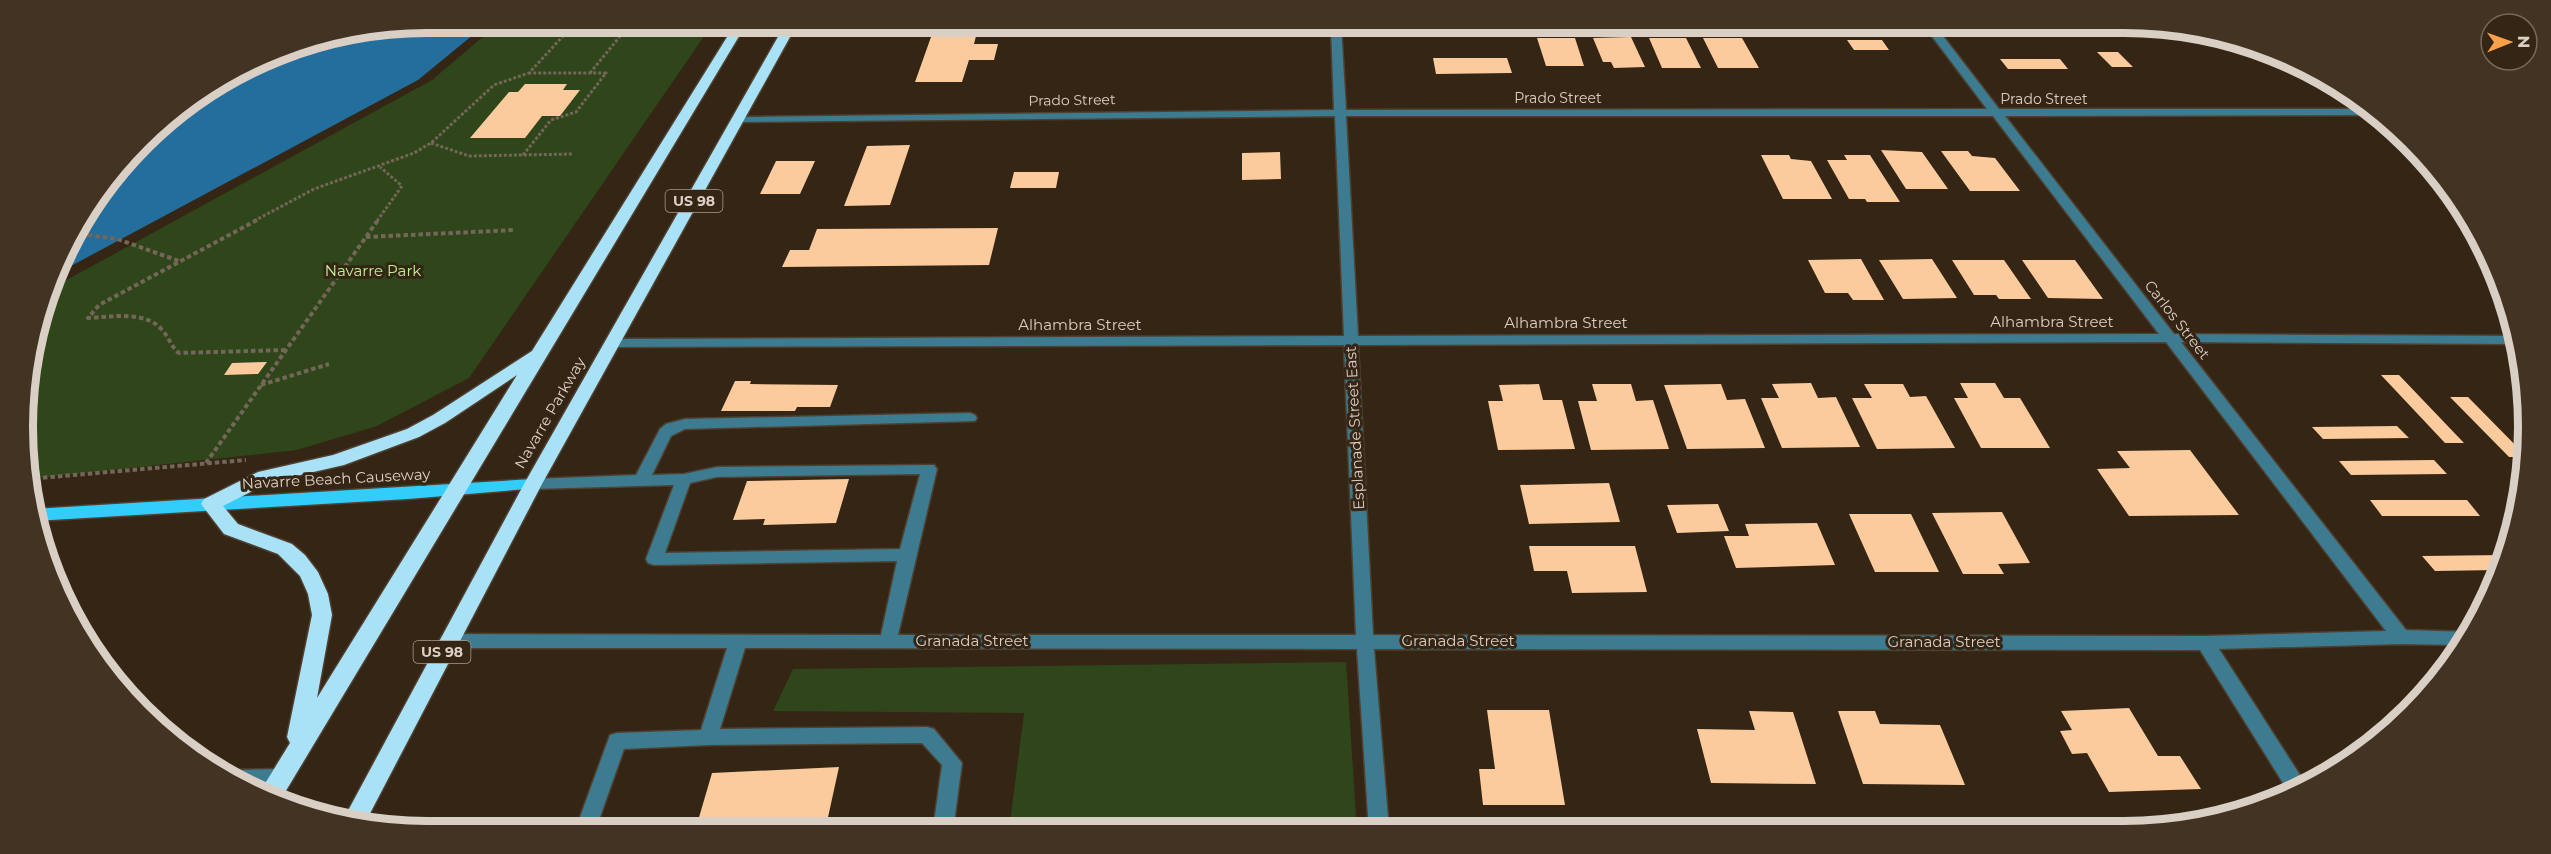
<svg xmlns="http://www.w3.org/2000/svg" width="2551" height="854" viewBox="0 0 2551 854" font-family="Montserrat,sans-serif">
<rect width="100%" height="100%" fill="#352514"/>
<!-- green -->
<path fill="#2f451a" d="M 709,29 L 469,378 L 377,426 L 297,450 L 28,479 L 23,453 L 26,375 L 52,288 L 432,80 L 491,30 Z
M 1346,662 L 1357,830 L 1009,830 L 1024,713 L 773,711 L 793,669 Z"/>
<!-- water -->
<path fill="#236e9c" d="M 348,30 L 479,30 L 418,80 L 56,274 L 64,248 L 106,180 L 160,123 L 273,53 Z"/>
<!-- building -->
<path fill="#fbcb9d" d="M 976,36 L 974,44 L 998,44 L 994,60 L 969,60 L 962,82 L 915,82 L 931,37 Z
M 1631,37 L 1645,67 L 1614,68 L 1611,62 L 1603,62 L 1593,38 Z
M 1537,38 L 1575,38 L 1584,66 L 1546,66 Z
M 1649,38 L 1686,38 L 1701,68 L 1662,68 Z
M 1703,38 L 1742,38 L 1759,68 L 1718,68 Z
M 1847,40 L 1882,40 L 1889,50 L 1854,50 Z
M 2097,52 L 2118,52 L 2133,67 L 2112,67 Z
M 1433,58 L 1507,58 L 1512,73 L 1436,74 Z
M 2000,59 L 2060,59 L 2068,69 L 2008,69 Z
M 525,84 L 567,84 L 563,90 L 580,90 L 560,116 L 542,116 L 525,138 L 470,138 L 509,92 L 518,92 Z
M 910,145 L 890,205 L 844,206 L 867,146 Z
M 1881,150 L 1922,152 L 1948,189 L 1906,189 Z
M 1941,151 L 1968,151 L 1972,156 L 1995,158 L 2020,191 L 1970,191 Z
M 1280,152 L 1281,179 L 1242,180 L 1242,153 Z
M 1761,155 L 1789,155 L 1791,159 L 1811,161 L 1832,199 L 1783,199 Z
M 1844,155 L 1870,155 L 1900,202 L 1867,202 L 1865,199 L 1849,199 L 1827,160 L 1847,160 Z
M 776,161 L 815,161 L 800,194 L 760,194 Z
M 1014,172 L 1059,172 L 1056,188 L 1010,188 Z
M 998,228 L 989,265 L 782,267 L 790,250 L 809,250 L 817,229 Z
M 1861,259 L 1884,300 L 1853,300 L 1848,293 L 1825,293 L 1808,260 Z
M 1932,259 L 1957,298 L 1903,299 L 1879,260 Z
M 1952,260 L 2004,260 L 2031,299 L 1999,299 L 1996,295 L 1974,295 Z
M 2022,260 L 2075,260 L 2103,299 L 2048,298 Z
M 267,362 L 258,374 L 224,375 L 232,363 Z
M 2381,375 L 2399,375 L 2464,443 L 2445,443 Z
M 735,381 L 751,381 L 750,384 L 838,385 L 830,407 L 797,407 L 795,411 L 721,411 Z
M 1811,383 L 1818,398 L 1836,397 L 1860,447 L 1782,448 L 1761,398 L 1779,398 L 1772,384 Z
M 1960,383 L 1995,383 L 2004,398 L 2020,398 L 2050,448 L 1981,448 L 1954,398 L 1968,398 Z
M 1539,384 L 1543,400 L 1562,400 L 1575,449 L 1498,450 L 1488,401 L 1503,401 L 1499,385 Z
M 1592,384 L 1631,384 L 1636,401 L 1653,400 L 1669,449 L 1591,450 L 1578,401 L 1597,401 Z
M 1721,384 L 1727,400 L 1745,399 L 1765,448 L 1687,449 L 1664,385 Z
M 1864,384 L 1903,384 L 1910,397 L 1926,396 L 1955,448 L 1877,449 L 1852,398 L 1872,398 Z
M 2450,397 L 2468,397 L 2527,457 L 2509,457 Z
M 2397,426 L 2409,438 L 2323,439 L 2312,427 Z
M 2190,450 L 2239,515 L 2129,516 L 2097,469 L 2130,468 L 2117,451 Z
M 2434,460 L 2447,474 L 2351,475 L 2339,461 Z
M 849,479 L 836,523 L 763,525 L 765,519 L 733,520 L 747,481 Z
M 1609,483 L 1620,522 L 1529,524 L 1520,485 Z
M 2370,500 L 2467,500 L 2480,516 L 2382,516 Z
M 1718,504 L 1729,531 L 1677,533 L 1667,505 Z
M 2002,512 L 2030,563 L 1998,564 L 2004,574 L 1963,574 L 1932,513 Z
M 1849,514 L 1911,514 L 1939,572 L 1875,572 Z
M 1817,523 L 1835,565 L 1736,568 L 1724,536 L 1749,536 L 1745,524 Z
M 1529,546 L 1635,546 L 1647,592 L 1572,593 L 1567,571 L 1534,571 Z
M 2505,555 L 2499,570 L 2435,571 L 2422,556 Z
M 2129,708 L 2158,756 L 2180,756 L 2201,789 L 2109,792 L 2087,753 L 2072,754 L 2060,731 L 2072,730 L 2061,711 Z
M 1487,710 L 1549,710 L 1565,805 L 1483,805 L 1479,769 L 1495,769 Z
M 1749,711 L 1793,712 L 1816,784 L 1711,783 L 1697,729 L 1755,730 Z
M 1838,711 L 1875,711 L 1880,724 L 1940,725 L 1965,785 L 1863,784 Z
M 839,767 L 825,831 L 695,831 L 712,773 Z"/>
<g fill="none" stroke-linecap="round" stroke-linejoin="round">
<!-- minor casing -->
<g stroke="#4f4030" stroke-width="3">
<path id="minor" d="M 1922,23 L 1933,23 L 1999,109 L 2373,109 L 2379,115 L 2005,116 L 2174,334 L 2516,336 L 2517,344 L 2181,342 L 2406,630 L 2472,632 L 2462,645 L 2401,644 L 2219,649 L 2305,783 L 2290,794 L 2200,650 L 1374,649 L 1389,830 L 1369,830 L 1357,649 L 745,648 L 720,729 L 927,727 L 934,729 L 962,763 L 953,830 L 933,830 L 942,765 L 922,743 L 708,745 L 624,749 L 595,831 L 575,831 L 610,735 L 617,733 L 701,730 L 727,648 L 448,648 L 442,646 L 439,641 L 442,636 L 448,634 L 881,635 L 897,561 L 654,565 L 648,563 L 646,559 L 674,485 L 533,489 L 527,488 L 525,484 L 527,480 L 533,479 L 636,475 L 660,429 L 666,424 L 685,419 L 970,413 L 975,415 L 977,418 L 975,421 L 685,429 L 671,436 L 652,475 L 684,474 L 717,467 L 934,465 L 937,469 L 898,635 L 1356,635 L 1344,345 L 614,347 L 607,343 L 614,339 L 1344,336 L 1335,116 L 740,122 L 734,119 L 736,117 L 1334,110 L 1331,26 L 1341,26 L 1346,110 L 1987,109 ZM 1346,116 L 1993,116 L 2159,334 L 1358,336 ZM 2166,342 L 2386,631 L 2205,636 L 1373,635 L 1358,345 ZM 920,474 L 900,549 L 665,553 L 690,483 L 717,477 Z
M 281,769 L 288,771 L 291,777 L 288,783 C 266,791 246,783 226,774 L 234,770 Z"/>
</g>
<!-- major casing -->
<g stroke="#4f4030" stroke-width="3">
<path id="major" d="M 533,479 L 539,480 L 541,484 L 539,488 L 408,499 L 34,521 L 33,509 Z"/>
</g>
<!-- highway casing -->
<g stroke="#4f4030" stroke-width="3">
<path id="highway" d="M 744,28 L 281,799 L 261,790 L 290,743 L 287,737 L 312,615 L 308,594 L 300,576 L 278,554 L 224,534 L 201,504 L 204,499 L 258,472 L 333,455 L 407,429 L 433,415 L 532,351 L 732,29 ZM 517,375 L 317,698 L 332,615 L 328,594 L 318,572 L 305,555 L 292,544 L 238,524 L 223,506 L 270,482 L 344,465 L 419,437 L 445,423 Z
M 783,28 L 795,28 L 542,484 L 365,823 L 343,820 L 524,484 Z"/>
</g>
<!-- path-far1 -->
<path stroke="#746658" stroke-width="3" stroke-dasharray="3 2" stroke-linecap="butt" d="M 590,73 L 626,29
M 431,143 L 469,156 L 572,154
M 523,155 L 551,120 L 576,112 L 606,73 L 530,73
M 254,221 L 314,189 L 414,153 L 431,143 L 494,85 L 529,73 L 564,35 L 558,29
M 377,221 L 402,186 L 380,167"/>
<!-- path -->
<path stroke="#746658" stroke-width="4" stroke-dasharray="4.5 3" stroke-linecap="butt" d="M 257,220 L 99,305 L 88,318 C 110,317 146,310 162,330 C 169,337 171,347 179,353 L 286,350
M 73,233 L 117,239 L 179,261
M 366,237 L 515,230
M 261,385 L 329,364
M 206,463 L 378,220
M 28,479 L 246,460"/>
<!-- minor -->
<use href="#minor" fill="#3c7b90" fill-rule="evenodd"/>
<!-- major -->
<use href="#major" fill="#32cdfa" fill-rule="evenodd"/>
<!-- highway -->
<use href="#highway" fill="#a9e2f7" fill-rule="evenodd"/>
</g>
<g text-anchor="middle" stroke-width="6" stroke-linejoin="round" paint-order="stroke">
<!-- far-street labels -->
<g font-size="14" fill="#dacfc5" stroke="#352514">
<text x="1558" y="103">Prado Street</text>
<text x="2044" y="104">Prado Street</text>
<text transform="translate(1072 100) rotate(-1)" y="5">Prado Street</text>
</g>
<!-- shield labels -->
<g fill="#352514" stroke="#a89c90" stroke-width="1.5">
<rect x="665.5" y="190" width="57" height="22" rx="4.5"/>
<rect x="413.5" y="641" width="57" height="22" rx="4.5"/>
</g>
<g font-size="14" font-weight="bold" fill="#dacfc5">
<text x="694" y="206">US 98</text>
<text x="442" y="657">US 98</text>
</g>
<!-- park labels -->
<g font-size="15" fill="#bef093" stroke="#352514">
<text x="373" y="276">Navarre Park</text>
</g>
<!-- street labels -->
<g font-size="15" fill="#dacfc5" stroke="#352514">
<text transform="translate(2177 320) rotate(52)" y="5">Carlos Street</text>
<text x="2052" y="327">Alhambra Street</text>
<text x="1566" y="328">Alhambra Street</text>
<text x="1080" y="330">Alhambra Street</text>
<text transform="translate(550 413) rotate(-60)" y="5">Navarre Parkway</text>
<text transform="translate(1355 428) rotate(-93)" y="5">Esplanade Street East</text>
<text transform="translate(336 479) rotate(-3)" y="5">Navarre Beach Causeway</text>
<text x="972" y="646">Granada Street</text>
<text x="1458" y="646">Granada Street</text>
<text x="1944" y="647">Granada Street</text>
</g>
</g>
<!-- crop -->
<path d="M0 0H2551V854H0ZM427 33H2124A394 394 0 0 1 2518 427V427A394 394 0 0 1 2124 821H427A394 394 0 0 1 33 427V427A394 394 0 0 1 427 33Z" fill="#423322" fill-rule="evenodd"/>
<path fill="none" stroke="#dacfc5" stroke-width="8" d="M427 33H2124A394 394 0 0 1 2518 427V427A394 394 0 0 1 2124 821H427A394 394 0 0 1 33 427V427A394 394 0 0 1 427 33Z"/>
<!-- north arrow -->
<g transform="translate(2509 42) rotate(89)"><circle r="28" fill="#352514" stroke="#77695b" stroke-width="1.5"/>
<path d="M0-4.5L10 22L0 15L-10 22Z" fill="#f8a14a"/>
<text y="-9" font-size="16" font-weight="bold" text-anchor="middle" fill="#dacfc5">N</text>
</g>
</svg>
